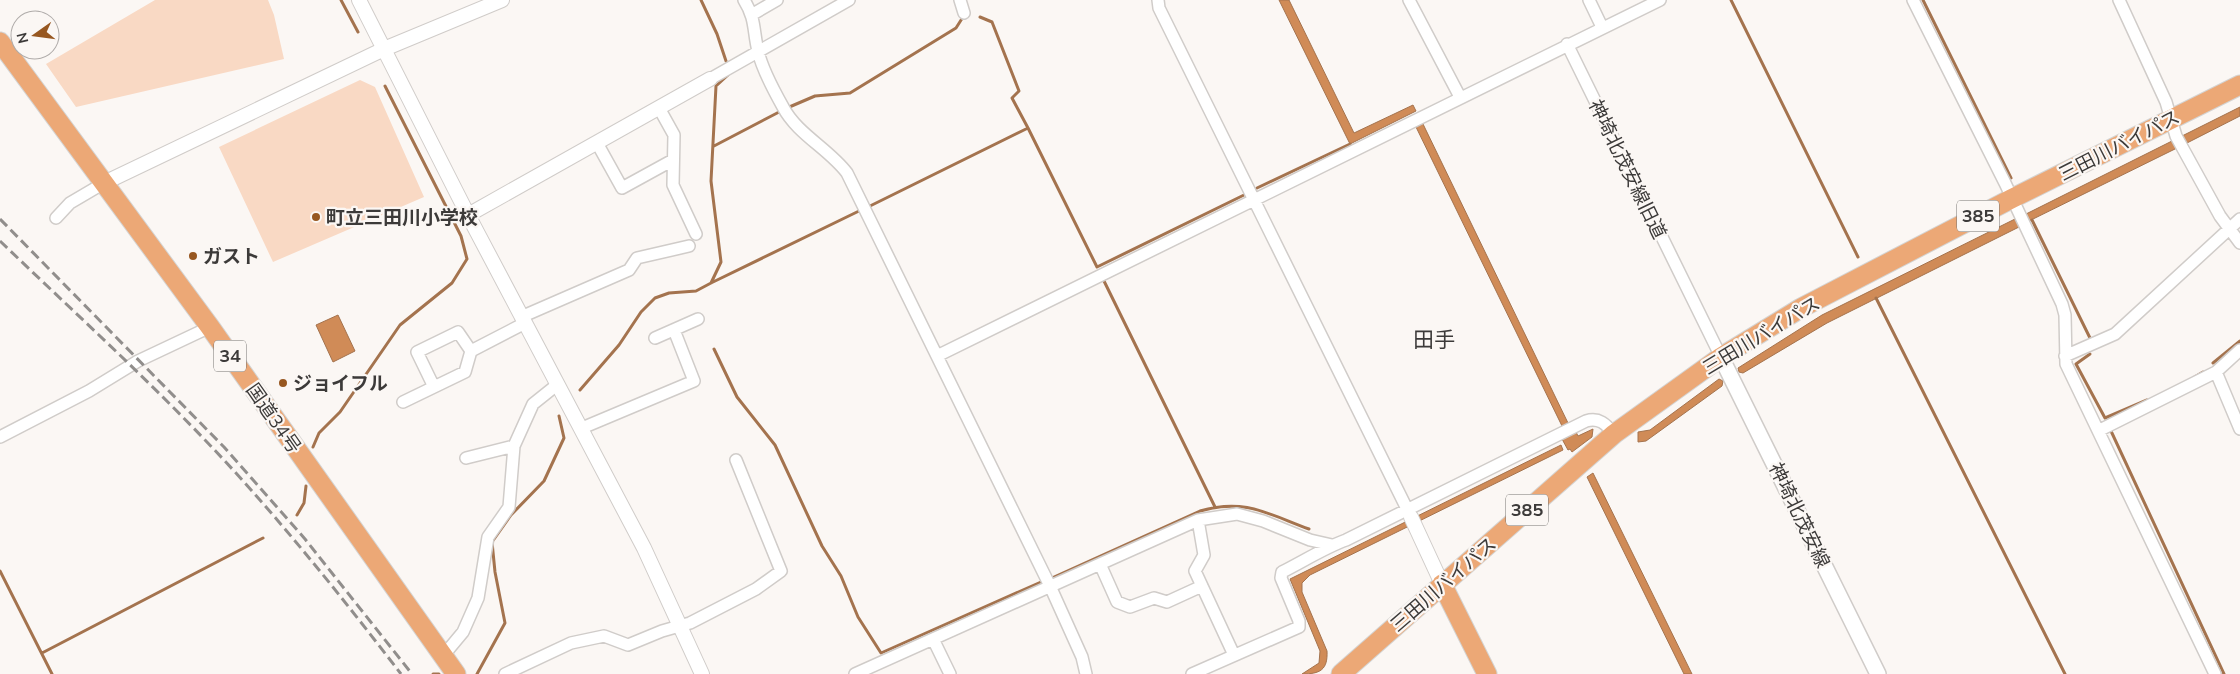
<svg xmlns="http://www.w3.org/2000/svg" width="2240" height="674" viewBox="0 0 2240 674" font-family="Mulish,'Noto Sans JP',sans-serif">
<rect width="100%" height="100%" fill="#fbf7f4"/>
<!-- green -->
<path fill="#f9d9c4" d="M 155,0 L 268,0 L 274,15 L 284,59 L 76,107 L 46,64 Z
M 360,80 L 375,87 L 424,197 L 273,262 L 219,147 Z"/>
<!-- water -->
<path fill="#d08b57" stroke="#a4734e" d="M 1279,0 L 1289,0 L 1354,133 L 1413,105 L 1416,111 L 1350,144 Z
M 2240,107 L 2240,116 L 2185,144 L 2182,136 Z
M 1423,124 L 1568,423 L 1562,426 L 1416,127 Z
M 2174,140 L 2177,148 L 2027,222 L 2024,215 Z
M 2015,219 L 2019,227 L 1827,323 L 1743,373 L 1739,372 L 1738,368 L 1822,315 Z
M 338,315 L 355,351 L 333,362 L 316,325 Z
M 1719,379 L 1723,381 L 1722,386 L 1646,441 L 1638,442 L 1638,432 L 1650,430 Z
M 1593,429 L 1592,437 L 1572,452 L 1570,449 L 1568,450 L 1562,439 L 1576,432 L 1578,436 Z
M 1561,445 L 1563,450 L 1310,575 L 1302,583 L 1302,592 L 1327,651 C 1328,670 1320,674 1302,674 L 1319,663 L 1320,651 L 1290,579 Z
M 1593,473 L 1692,674 L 1684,674 L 1587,477 Z"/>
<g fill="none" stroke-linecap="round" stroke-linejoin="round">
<!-- stream -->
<path stroke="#a4734e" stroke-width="3" d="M 341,0 L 358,32
M 701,0 L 717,34 L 726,61
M 1731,0 L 1858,257
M 1923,0 L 2011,178
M 980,17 L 992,22 L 1019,91 L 1012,98 L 1028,128
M 787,108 L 815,96 L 850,93 L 956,28 L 963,17
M 714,146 L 781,111
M 1257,188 L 1350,144
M 870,206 L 1028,128 L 1097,267 L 1244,195
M 2032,220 L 2090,338
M 1104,281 L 1215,507
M 711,283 L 859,211
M 1876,298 L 2065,674
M 714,349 L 737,397 L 775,445 L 822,546 L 841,576 L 858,617 L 881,653 L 1041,582
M 2090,354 L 2076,364 L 2105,418 L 2147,400
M 2213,363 L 2240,341
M 2193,378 L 2203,372
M 580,390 L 619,345 L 641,312 L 655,298 L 669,293 L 696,291 L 711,283 L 721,262 L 711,181 L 716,86 L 728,75
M 2111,431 L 2224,674
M 313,447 L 319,433 L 340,412 L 400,325 L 452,283 L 467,259 L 461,236 L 385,86
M 297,515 L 304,503 L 306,486
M 0,571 L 52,674
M 1054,577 L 1200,511 C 1245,498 1268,514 1309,529
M 42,653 L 263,538
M 433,674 L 439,674
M 477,674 L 505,623 L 495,572 L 492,542 L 511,515 L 544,481 L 564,438 L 559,416"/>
<!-- minor casing -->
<g stroke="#d0ccc9" stroke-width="14">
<path id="minor" d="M 744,0 C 756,19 753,31 758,51 C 762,69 774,91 783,107 C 797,134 829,149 847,173 L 1050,586 L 1082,657 L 1086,674
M 960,0 L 964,13
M 1158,0 L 1159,8 L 1411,517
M 1409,0 L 1460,97
M 1589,0 L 1602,27
M 1913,0 L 2005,183 L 2062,304 L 2065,315 L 2066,364 L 2215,674
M 2119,0 L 2166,102 L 2176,136 L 2220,216 L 2240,243
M 753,14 L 777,0
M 1567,44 L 1721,357
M 710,79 L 849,0
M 659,108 L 674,135 L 673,185 L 696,234
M 597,143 L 622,188 L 673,160
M 56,218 L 70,203 L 104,183
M 521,317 L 629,270 L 637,258 L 689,246
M 655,338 L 698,319
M 937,356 L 1660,0
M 2065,356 L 2115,334 L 2240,219
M 2216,372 L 2240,429
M 434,387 L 417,352 L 458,332 L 471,351
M 403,402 L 465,372 L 471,351 L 525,323
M 582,428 L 694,381 L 674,330
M 2100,430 L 2216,372 L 2240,350
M 0,437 L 89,391 L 138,361 L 210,327
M 466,458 L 514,446 L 533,404 L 558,384
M 1198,520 L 1204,555 L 1195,571 L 1234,655
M 1100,564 L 1117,602 L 1130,607 L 1154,598 L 1167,602 L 1202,586
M 933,639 L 950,674
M 443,656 L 463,632 L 478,598 L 488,537 L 509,507 L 514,446
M 505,674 L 571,643 L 604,636 L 628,645 L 662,631 L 690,623 L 756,589 L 781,571 L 736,460
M 855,674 L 1198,520 L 1237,514 L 1263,521 L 1310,540 L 1332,545
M 1192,674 L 1299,627 L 1299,621 L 1281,578 L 1282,572 C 1302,562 1326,547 1346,540 L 1586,421 C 1599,417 1606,424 1614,434"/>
</g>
<!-- tertiary casing -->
<g stroke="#d0ccc9" stroke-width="16">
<path id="tertiary" d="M 359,0 L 468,215 L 644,548 L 702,674
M 104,183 L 384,49 L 502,0
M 468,215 L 710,79
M 1411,517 L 1442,584"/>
</g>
<!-- secondary casing -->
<g stroke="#d0ccc9" stroke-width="18">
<path id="secondary" d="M 1721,357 L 1878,674"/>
</g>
<!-- trunk casing -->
<g stroke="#d4d4d3" stroke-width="21">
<path id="trunk" d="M 0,42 L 210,327 L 456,674
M 1442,584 L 1487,674
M 1341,674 L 1614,434 L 1721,357 L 1801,308 L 2011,199 L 2240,85"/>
</g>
<!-- minor -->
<use href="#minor" stroke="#fff" stroke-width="11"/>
<!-- tertiary -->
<use href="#tertiary" stroke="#fff" stroke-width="14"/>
<!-- secondary -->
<use href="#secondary" stroke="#fff" stroke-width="15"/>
<!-- trunk -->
<use href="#trunk" stroke="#eca876" stroke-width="19"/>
<!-- rail -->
<path stroke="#918e8c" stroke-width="3" stroke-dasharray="10 5" stroke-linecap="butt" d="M 0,219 L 224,447 L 305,539 L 412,674
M 0,241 C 79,317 161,391 235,472 C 294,537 348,605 401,674"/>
</g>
<!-- markers -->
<g fill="#975720" stroke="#fbf7f4" stroke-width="2">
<circle cx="316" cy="217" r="5"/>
<circle cx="193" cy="256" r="5"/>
<circle cx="283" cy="383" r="5"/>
</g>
<g text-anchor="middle" stroke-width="4.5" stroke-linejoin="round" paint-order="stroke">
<!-- shield labels -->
<g fill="#fbf7f4" stroke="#757371" stroke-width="1">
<rect x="1957" y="200.5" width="42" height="31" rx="4"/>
<rect x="214" y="340.5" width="32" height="31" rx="4"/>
<rect x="1506" y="494.5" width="42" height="31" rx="4"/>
</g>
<g font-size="18" font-weight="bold" fill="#3c3a39">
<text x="1978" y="222">385</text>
<text x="230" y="362">34</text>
<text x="1527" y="516">385</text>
</g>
<!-- street labels -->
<g font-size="19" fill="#3c3a39" stroke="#fbf7f4">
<text transform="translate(2119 145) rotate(-27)" y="7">三田川バイパス</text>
<text transform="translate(1628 169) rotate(64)" y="7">神埼北茂安線旧道</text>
<text transform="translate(1761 335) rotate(-31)" y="7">三田川バイパス</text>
<text transform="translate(274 418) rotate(55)" y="7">国道34号</text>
<text transform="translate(1800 515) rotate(64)" y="7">神埼北茂安線</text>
<text transform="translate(1443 584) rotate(-41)" y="7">三田川バイパス</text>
</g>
<!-- poi labels -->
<g font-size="19" font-weight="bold" fill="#3c3a39" stroke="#fbf7f4" text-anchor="start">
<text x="326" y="224">町立三田川小学校</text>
<text x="203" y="263">ガスト</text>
<text x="293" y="390">ジョイフル</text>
</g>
<!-- quarter labels -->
<g font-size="21" fill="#3c3a39" stroke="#fbf7f4">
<text x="1434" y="347">田手</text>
</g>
</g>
<!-- north arrow -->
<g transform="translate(35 35) rotate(256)"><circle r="24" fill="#fbf7f4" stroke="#afaba9"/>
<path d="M0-4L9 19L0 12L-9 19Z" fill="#975720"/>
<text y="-8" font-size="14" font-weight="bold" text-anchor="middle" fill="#3c3a39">N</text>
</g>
</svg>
